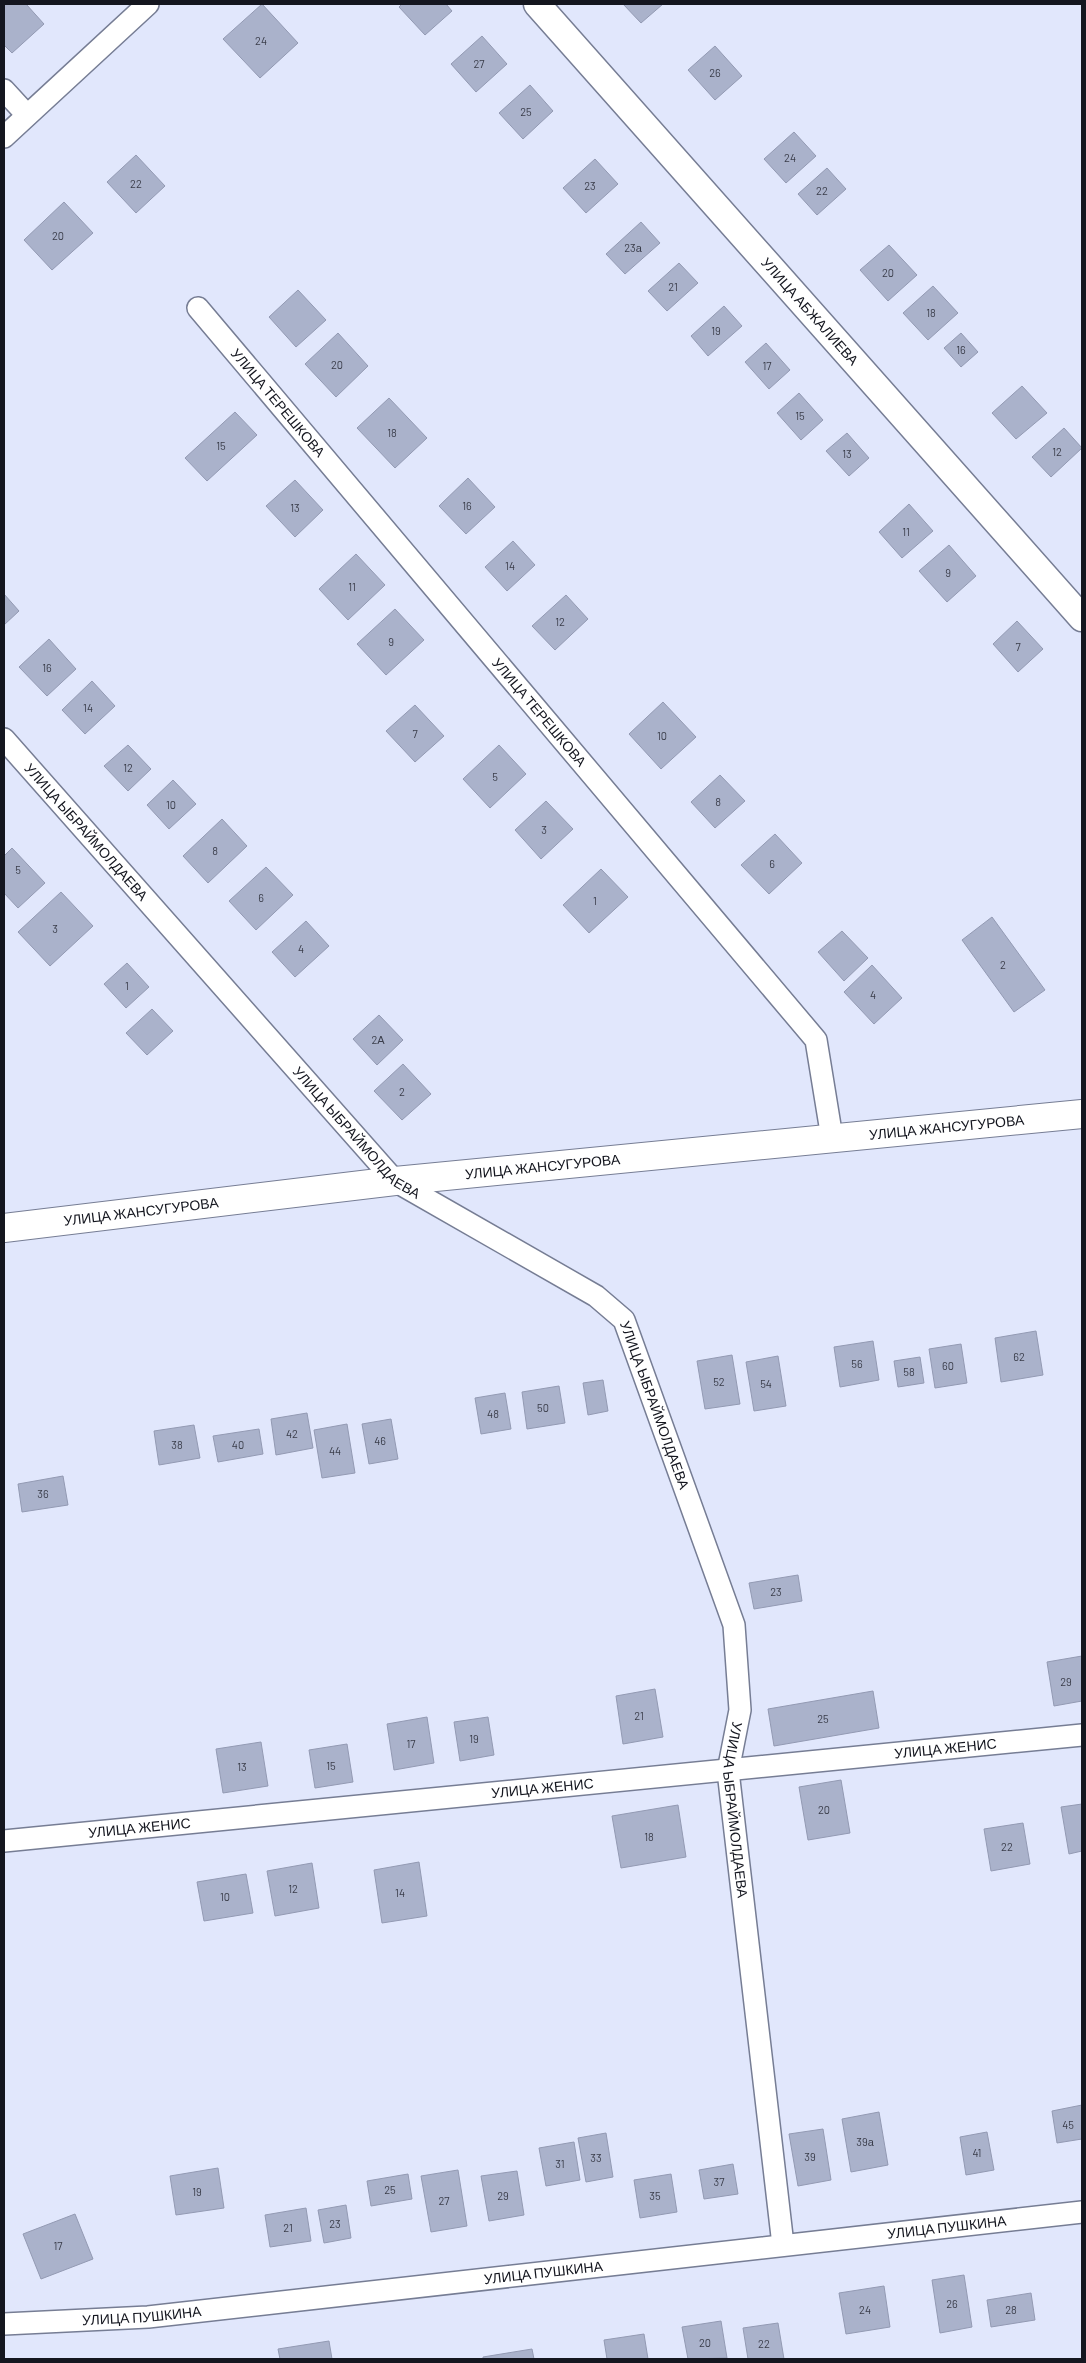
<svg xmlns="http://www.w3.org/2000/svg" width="1086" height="2363" viewBox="0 0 1086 2363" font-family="Barlow,sans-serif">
<rect width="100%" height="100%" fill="#e1e7fc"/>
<!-- building -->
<path fill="#aab2cb" stroke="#939ab3" d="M 4,4 L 26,4 L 44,24 L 12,53 L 4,45 Z
M 262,4 L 298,43 L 260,78 L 223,39 Z
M 402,4 L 446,4 L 452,11 L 425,35 L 399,7 Z
M 623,4 L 663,4 L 641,23 Z
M 482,36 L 507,64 L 476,92 L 451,64 Z
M 715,46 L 742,76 L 715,100 L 688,70 Z
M 530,85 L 553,111 L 523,139 L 499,113 Z
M 794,132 L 816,156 L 786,183 L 764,159 Z
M 136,155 L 165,186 L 136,213 L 107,182 Z
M 595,159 L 618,184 L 586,213 L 563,188 Z
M 827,168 L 846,189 L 817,215 L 798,194 Z
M 64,202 L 93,233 L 52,270 L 24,240 Z
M 641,222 L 660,243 L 625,274 L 606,254 Z
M 889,245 L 917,275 L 888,301 L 860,270 Z
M 679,263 L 698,283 L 667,311 L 648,291 Z
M 933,286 L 958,313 L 928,340 L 903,313 Z
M 298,290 L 326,320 L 296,347 L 269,317 Z
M 724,306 L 742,326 L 708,356 L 691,336 Z
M 338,333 L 368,366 L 336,397 L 305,364 Z
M 961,333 L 978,352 L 961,367 L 944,348 Z
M 766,343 L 790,370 L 769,389 L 745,362 Z
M 1022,386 L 1047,413 L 1016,439 L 992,413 Z
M 799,393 L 823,420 L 801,440 L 777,413 Z
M 389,398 L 427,438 L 395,468 L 357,428 Z
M 235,412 L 257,435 L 207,481 L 185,458 Z
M 1064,428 L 1082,448 L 1051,477 L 1032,457 Z
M 847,433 L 869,458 L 849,476 L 826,451 Z
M 468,478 L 495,507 L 466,534 L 439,506 Z
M 295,480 L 323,510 L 295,537 L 266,506 Z
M 909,504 L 933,531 L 902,558 L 879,532 Z
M 513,541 L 535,565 L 507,591 L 485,567 Z
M 949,545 L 976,576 L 947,602 L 919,571 Z
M 356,554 L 385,585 L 348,620 L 319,589 Z
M 4,594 L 19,611 L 4,625 Z
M 566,595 L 588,619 L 555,650 L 532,626 Z
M 395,609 L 424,640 L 386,675 L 357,644 Z
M 1017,621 L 1043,649 L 1018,672 L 993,644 Z
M 49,639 L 76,669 L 47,696 L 19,667 Z
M 92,681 L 115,706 L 85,734 L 62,710 Z
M 663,702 L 696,737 L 661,769 L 629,734 Z
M 415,705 L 444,736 L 415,762 L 386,731 Z
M 128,745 L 151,769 L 128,791 L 104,766 Z
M 499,745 L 526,774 L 490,808 L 463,779 Z
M 720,775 L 745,801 L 715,828 L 691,802 Z
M 173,780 L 196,804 L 169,829 L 147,805 Z
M 546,801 L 573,829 L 541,859 L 515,830 Z
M 222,819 L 247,846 L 208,883 L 183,856 Z
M 775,834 L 802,863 L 769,894 L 741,865 Z
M 12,848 L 45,883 L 18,908 L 4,893 L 4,856 Z
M 266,867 L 293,895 L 256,930 L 229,901 Z
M 601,869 L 628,897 L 589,933 L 563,905 Z
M 61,892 L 93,926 L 50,966 L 18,932 Z
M 992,917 L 1045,990 L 1014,1012 L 962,940 Z
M 306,921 L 329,946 L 295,977 L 272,952 Z
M 842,931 L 868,958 L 844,981 L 818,952 Z
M 127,963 L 149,987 L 126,1008 L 104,984 Z
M 872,965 L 902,998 L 874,1024 L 844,992 Z
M 152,1009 L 173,1031 L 147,1055 L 126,1033 Z
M 379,1015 L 403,1040 L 377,1065 L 353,1039 Z
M 403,1064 L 431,1094 L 402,1120 L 374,1091 Z
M 1036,1331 L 1043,1375 L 1001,1382 L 995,1338 Z
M 873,1341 L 879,1380 L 840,1387 L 834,1347 Z
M 961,1344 L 967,1383 L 935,1388 L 929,1349 Z
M 732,1355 L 740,1404 L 705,1409 L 697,1361 Z
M 778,1356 L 786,1406 L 754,1411 L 746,1362 Z
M 920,1357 L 924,1383 L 898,1387 L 894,1361 Z
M 603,1380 L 608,1411 L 588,1415 L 583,1383 Z
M 559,1386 L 565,1423 L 527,1429 L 522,1392 Z
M 505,1393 L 511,1429 L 481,1434 L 475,1398 Z
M 307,1413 L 313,1448 L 276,1455 L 271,1419 Z
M 391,1419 L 398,1459 L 369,1464 L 362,1424 Z
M 347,1424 L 355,1473 L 322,1478 L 314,1430 Z
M 194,1425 L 200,1458 L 159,1465 L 154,1431 Z
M 259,1429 L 263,1454 L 218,1462 L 213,1436 Z
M 63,1476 L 68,1505 L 22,1512 L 18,1484 Z
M 798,1575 L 802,1601 L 754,1609 L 749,1583 Z
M 1082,1656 L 1082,1701 L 1054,1706 L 1047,1662 Z
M 655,1689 L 663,1737 L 623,1744 L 616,1696 Z
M 873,1691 L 879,1728 L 774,1746 L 768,1709 Z
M 427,1717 L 434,1763 L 394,1770 L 387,1724 Z
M 488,1717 L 494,1755 L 460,1761 L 454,1722 Z
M 261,1742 L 268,1786 L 223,1793 L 216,1749 Z
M 347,1744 L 353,1782 L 315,1788 L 309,1750 Z
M 841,1780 L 850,1833 L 808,1840 L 799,1787 Z
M 1082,1804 L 1082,1851 L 1069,1854 L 1061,1807 Z
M 678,1805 L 686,1857 L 621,1868 L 612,1816 Z
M 1023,1823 L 1030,1864 L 991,1871 L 984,1829 Z
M 419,1862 L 427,1916 L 382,1923 L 374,1870 Z
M 312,1863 L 319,1908 L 275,1916 L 267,1871 Z
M 246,1874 L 253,1913 L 204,1921 L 197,1882 Z
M 1082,2105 L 1082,2139 L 1057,2143 L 1052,2111 Z
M 879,2112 L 888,2165 L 851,2172 L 842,2119 Z
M 823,2129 L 831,2180 L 798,2186 L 789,2134 Z
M 987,2132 L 994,2170 L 966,2175 L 960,2137 Z
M 606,2133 L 613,2177 L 586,2182 L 578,2138 Z
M 574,2142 L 580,2180 L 546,2186 L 539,2148 Z
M 733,2164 L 738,2194 L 704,2199 L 699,2170 Z
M 218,2168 L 224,2208 L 176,2215 L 170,2176 Z
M 458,2170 L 467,2226 L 431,2232 L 421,2176 Z
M 517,2171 L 524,2215 L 489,2221 L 481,2176 Z
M 408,2174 L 412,2199 L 371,2206 L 367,2181 Z
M 671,2174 L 677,2212 L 640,2218 L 634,2180 Z
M 346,2205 L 351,2238 L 324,2243 L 318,2210 Z
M 306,2208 L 311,2241 L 270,2247 L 265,2215 Z
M 75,2214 L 93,2259 L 41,2279 L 23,2234 Z
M 964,2275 L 972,2327 L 940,2333 L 932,2280 Z
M 884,2286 L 890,2327 L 846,2334 L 839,2293 Z
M 1031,2293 L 1035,2320 L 991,2327 L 987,2300 Z
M 721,2321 L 727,2358 L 688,2359 L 682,2327 Z
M 778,2323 L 784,2359 L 748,2359 L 743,2328 Z
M 644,2334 L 648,2359 L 607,2359 L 604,2340 Z
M 329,2341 L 332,2359 L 280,2359 L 278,2349 Z
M 532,2349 L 534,2359 L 483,2359 L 483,2357 Z"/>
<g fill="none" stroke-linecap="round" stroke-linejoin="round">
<!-- minor casing -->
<g stroke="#767d94" stroke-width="24">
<g id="minor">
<path d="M 4,90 L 27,115"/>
<path d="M 4,137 L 148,4"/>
<path id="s1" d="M 198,308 L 816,1040 L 832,1138"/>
<path id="s2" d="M 4,739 L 395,1181 L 596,1296 L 624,1320 L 734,1625 L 740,1710 L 728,1771 L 783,2245"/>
<path id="s3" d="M 4,1841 L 1082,1735"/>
<path id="s4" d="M 4,2324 L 148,2317 L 1082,2212"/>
</g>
</g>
<!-- tertiary casing -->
<g stroke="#767d94" stroke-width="29">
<g id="tertiary">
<path id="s5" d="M 537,4 L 1082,618"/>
</g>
</g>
<!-- secondary casing -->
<g stroke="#767d94" stroke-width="30">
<g id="secondary">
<path id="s6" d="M 4,1228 L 395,1181 L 1082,1114"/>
</g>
</g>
<!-- minor -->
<use href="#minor" stroke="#fff" stroke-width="21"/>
<!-- tertiary -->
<use href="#tertiary" stroke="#fff" stroke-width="26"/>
<!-- secondary -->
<use href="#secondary" stroke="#fff" stroke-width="28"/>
</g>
<g text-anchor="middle" stroke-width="4.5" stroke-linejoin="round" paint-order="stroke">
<!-- number labels -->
<g font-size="11" fill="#3a3d4a">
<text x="261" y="45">24</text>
<text x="479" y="68">27</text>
<text x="715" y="77">26</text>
<text x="526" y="116">25</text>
<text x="790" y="162">24</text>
<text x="136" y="188">22</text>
<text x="590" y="190">23</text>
<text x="822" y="195">22</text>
<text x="58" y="240">20</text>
<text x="633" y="252">23а</text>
<text x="888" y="277">20</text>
<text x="673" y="291">21</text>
<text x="931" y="317">18</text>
<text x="716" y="335">19</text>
<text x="961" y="354">16</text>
<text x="337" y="369">20</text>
<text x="767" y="370">17</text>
<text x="800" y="420">15</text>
<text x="392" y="437">18</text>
<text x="221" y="450">15</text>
<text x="1057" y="456">12</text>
<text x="847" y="458">13</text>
<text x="467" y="510">16</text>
<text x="295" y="512">13</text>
<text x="906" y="536">11</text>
<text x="510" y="570">14</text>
<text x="948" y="577">9</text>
<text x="352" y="591">11</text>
<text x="560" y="626">12</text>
<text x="391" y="646">9</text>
<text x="1018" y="651">7</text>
<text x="47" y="672">16</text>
<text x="88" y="712">14</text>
<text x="415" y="738">7</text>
<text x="662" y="740">10</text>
<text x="128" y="772">12</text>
<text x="495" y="781">5</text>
<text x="718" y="806">8</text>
<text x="171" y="809">10</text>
<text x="544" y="834">3</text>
<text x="215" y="855">8</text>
<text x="772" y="868">6</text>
<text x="18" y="874">5</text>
<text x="261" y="902">6</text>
<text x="595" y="905">1</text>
<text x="55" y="933">3</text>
<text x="301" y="953">4</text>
<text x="1003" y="969">2</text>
<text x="127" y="990">1</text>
<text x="873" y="999">4</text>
<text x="378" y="1044">2А</text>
<text x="402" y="1096">2</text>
<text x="1019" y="1361">62</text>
<text x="857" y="1368">56</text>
<text x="948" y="1370">60</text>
<text x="909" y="1376">58</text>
<text x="719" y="1386">52</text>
<text x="766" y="1388">54</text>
<text x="543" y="1412">50</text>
<text x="493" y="1418">48</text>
<text x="292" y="1438">42</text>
<text x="380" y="1445">46</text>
<text x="177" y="1449">38</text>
<text x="238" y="1449">40</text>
<text x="335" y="1455">44</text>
<text x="43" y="1498">36</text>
<text x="776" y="1596">23</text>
<text x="1066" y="1686">29</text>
<text x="639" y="1720">21</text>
<text x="823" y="1723">25</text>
<text x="474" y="1743">19</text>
<text x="411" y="1748">17</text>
<text x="331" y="1770">15</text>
<text x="242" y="1771">13</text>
<text x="824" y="1814">20</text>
<text x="649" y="1841">18</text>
<text x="1007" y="1851">22</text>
<text x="293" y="1893">12</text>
<text x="400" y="1897">14</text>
<text x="225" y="1901">10</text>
<text x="1068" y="2129">45</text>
<text x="865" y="2146">39а</text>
<text x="977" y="2157">41</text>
<text x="810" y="2161">39</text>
<text x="596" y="2162">33</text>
<text x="560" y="2168">31</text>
<text x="719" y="2186">37</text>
<text x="390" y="2194">25</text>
<text x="197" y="2196">19</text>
<text x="503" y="2200">29</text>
<text x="655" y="2200">35</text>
<text x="444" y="2205">27</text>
<text x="335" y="2228">23</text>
<text x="288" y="2232">21</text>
<text x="58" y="2250">17</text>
<text x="952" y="2308">26</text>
<text x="865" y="2314">24</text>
<text x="1011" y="2314">28</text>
<text x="705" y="2347">20</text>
<text x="764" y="2348">22</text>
</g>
<!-- street labels -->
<g font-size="14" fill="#14161f" stroke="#e1e7fc">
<text dy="5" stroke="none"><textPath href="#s5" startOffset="411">УЛИЦА АБЖАЛИЕВА</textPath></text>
<text dy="5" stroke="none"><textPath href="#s1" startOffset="124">УЛИЦА ТЕРЕШКОВА</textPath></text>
<text dy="5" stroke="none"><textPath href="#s1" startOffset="529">УЛИЦА ТЕРЕШКОВА</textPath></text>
<text dy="5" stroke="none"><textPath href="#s2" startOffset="124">УЛИЦА ЫБРАЙМОЛДАЕВА</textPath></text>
<text dy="5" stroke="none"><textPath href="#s6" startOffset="948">УЛИЦА ЖАНСУГУРОВА</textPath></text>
<text dy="5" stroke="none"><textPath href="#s2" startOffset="529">УЛИЦА ЫБРАЙМОЛДАЕВА</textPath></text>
<text dy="5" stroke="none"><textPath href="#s6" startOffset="542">УЛИЦА ЖАНСУГУРОВА</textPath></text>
<text dy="5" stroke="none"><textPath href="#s6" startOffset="138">УЛИЦА ЖАНСУГУРОВА</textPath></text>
<text dy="5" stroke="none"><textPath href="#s2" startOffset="949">УЛИЦА ЫБРАЙМОЛДАЕВА</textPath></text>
<text dy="5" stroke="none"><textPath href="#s3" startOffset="946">УЛИЦА ЖЕНИС</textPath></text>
<text dy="5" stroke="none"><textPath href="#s3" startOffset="541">УЛИЦА ЖЕНИС</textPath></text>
<text dy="5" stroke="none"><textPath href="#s2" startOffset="1369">УЛИЦА ЫБРАЙМОЛДАЕВА</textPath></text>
<text dy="5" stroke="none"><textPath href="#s3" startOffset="136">УЛИЦА ЖЕНИС</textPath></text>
<text dy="5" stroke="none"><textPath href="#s4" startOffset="948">УЛИЦА ПУШКИНА</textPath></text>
<text dy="5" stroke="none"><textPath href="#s4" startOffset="542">УЛИЦА ПУШКИНА</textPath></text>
<text dy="5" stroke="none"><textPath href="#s4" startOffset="138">УЛИЦА ПУШКИНА</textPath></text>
</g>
</g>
<!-- border -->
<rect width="1086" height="2363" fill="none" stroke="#14161f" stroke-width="10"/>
</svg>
